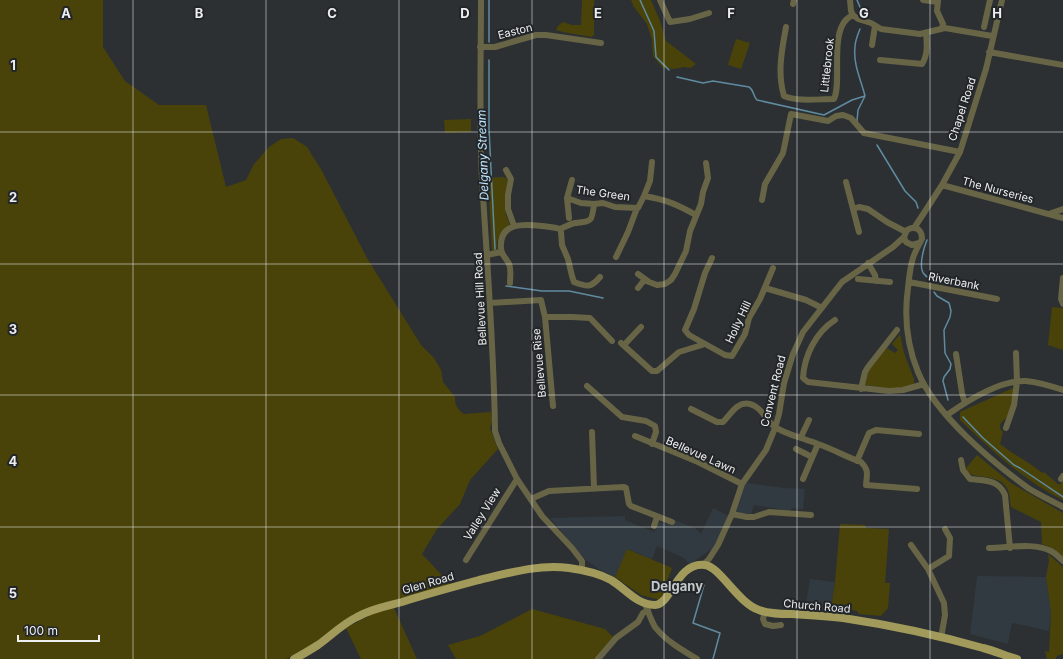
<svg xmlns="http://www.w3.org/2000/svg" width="1063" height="659" viewBox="0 0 1063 659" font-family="Inter,sans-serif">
<rect width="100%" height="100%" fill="#2c3032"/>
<!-- built -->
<path fill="#313a40" d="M 747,483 L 785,488 L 805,489 L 803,509 L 792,508 L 790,511 L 754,505 L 751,514 L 736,512 L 744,486 Z
M 713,508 L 729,516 L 713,548 L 693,562 L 689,564 L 684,558 L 657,546 L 652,559 L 628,549 L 615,577 L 600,570 L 585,559 L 550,518 L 625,516 L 625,520 L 654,532 L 659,522 L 671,525 L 675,520 L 695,528 L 701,534 Z
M 977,576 L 1046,577 L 1051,612 L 1049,631 L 1012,623 L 1008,644 L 970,634 Z
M 810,579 L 835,582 L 831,610 L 805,610 Z"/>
<!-- green -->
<path fill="#4a4309" d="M 0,0 L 103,0 L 103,47 L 125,81 L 159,105 L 206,105 L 226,187 L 246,180 L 254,164 L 269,147 L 281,139 L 293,138 L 307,147 L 322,171 L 367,258 L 421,345 L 434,358 L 441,370 L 443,382 L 455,397 C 455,405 457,409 464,414 L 491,412 L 492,421 L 490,428 L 498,449 L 470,480 L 460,504 L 437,529 L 422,554 L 452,586 L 386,604 L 286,659 L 0,659 Z
M 582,0 L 594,0 L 594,35 L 591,37 L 563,32 L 556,30 L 558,26 L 563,22 L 572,25 L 581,25 Z
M 631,0 L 651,0 L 660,21 L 666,41 L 696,64 L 691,68 L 684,67 L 674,69 L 663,68 L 653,56 L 652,40 L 647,24 L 634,7 Z
M 736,39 L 750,43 L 741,69 L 728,65 Z
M 471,119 L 471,132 L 445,133 L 444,120 Z
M 503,177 L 506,178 L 508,180 L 505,197 L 506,215 L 510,225 C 500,233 496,238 497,250 L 492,252 L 488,178 Z
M 1052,307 L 1063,308 L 1063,350 L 1048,345 Z
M 900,334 L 904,353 L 914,379 L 914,385 L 893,389 L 865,385 C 866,369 877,359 887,348 L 895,353 L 898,350 L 892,344 Z
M 1013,388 L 1014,390 L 1014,399 L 1008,417 C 1002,421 996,426 1003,432 L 1000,444 C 1014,455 1029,462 1042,473 L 1044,472 L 1059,485 L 1063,481 L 1063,500 C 1024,481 991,450 960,420 L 960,412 Z
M 977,455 L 1011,483 L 1063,513 L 1063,557 L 1054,549 L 1042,544 L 1041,522 L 1011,507 C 1010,501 1010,494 1007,488 C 997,471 969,482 966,468 Z
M 840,524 L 865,525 L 866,528 L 889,529 L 885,583 L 890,583 L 888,608 L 881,616 L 859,614 L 857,611 L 848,609 L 843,612 L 831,610 L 835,582 Z
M 627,549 L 672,568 L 664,589 L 668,591 L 660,600 L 641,595 L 615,577 Z
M 1048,554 L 1063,567 L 1063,654 L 1057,656 L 1055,659 L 1047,659 L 1045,651 L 1049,652 L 1051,612 L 1046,577 L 1049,561 Z
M 394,608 L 417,659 L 361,659 L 346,628 L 376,612 Z
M 532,609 L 605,629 L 613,637 L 596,659 L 456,659 L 448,645 L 480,636 Z"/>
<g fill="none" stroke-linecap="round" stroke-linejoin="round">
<!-- stream -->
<path stroke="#5f8ba1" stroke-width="1.5" d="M 489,0 L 489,42
M 640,0 L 654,31 L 656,57 L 669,70
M 857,0 L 863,14
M 489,60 L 489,129 L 495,249
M 677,77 L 703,83 L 713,81 L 749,87 C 754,90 753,96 757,100 L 824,115 L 852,100 L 865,96
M 857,121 L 858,110 L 865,96 C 861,80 853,64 855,47 C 855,41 858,34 860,29
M 877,145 L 905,191 L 916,202 L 918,208
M 927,240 C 924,247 918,267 924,274 C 926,277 931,279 934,282
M 506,286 L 542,291 L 569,291 L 603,298
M 934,292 L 937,296 L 949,303 L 951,311 L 950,317 L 944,330 L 945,353 L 951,364 L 950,369 L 944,377 L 943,381 L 948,400
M 963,417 L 983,438 L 1014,465 L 1020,468 L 1063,497
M 704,585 L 693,623 L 720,633 L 713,659"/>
<!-- minor -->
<path stroke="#686547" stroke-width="6" d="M 481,0 C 481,60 479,120 482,179 C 487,263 494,347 495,431 L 499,443 L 517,479 L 542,516 L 572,548 L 582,561 L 582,570
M 660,0 L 670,22 L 690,19 L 709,13
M 850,0 L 851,11 L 853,15 L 858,19 L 871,23 L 881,29 L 920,34 L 945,28 L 992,36
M 923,0 L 938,2
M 938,0 L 937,11 L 943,24 L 942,28
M 793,4 L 794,0
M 786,27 C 782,49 777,73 784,96 C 799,102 817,99 834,99 C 843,81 827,25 853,15
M 984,27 L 990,0
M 872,45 L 875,26
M 480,47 L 495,47 L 536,35 L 546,35 L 601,43
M 989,52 L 1063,65
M 880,60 L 922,64 C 928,55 927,43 926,33
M 506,170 L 511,179 L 508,195 L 508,209 L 514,226
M 846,182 L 859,232
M 942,185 L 1063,218
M 644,196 L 650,181 L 652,162
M 567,198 L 581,203 L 594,204 L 603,203 L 615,207 L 638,208 L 644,196 C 667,200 676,204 696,215
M 762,200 L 765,184 L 783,153 L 791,114 L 828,121 L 836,116 L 843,115 L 851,118 L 864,133 L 960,152
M 853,209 L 859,207 L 868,209 L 887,222 L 906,232
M 1049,214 L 1063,209
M 569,218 L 567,198 L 572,180
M 914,228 L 922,216 L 942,185 L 960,152 L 986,69 L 1002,0
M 560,229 C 565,227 570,224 575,223 C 592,221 592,222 594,204
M 919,243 L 912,245 L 906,242 L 904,237 L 907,230 C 915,225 922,229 922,239 C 919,245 915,251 913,258 C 910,267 909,278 908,288 C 904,316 907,345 918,372 C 935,414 991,461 1028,488 C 1039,495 1052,501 1063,507
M 487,255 L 501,252
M 616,257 L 628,232 L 637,208
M 712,258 L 705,273 L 694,309 L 685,330 L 689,335 L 725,355 L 732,356 L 745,334 L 749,318 L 760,299 L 773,268
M 868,263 L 875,275 L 876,281
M 638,274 L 649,282 L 657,285 L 665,284 L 671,280 L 675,274 L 686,251 L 690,231 L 701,204 L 703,192 L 708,178 L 706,163
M 1063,278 L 1061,299 L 1063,304
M 858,279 L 890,282
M 909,282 L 997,299
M 510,283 C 510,275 512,268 508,262 C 505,257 501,254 501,248 C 499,222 524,224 542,226 C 548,227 554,227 560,229 L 561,232 L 562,245 L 568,259 L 572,276 L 574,282 C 587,287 591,288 600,277
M 638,288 L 645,279
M 765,288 L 806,300 L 822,308
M 490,303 L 541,300 L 545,317 L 553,406
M 545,317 L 572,317 L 590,318 L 612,341
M 835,320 C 816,332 804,356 803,378 L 808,382 L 889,391 L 903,390 L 924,384
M 621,343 L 652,371 L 657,371 L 679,352 L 702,345 L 703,343
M 624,345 L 641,327
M 956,354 L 962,393 L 965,403
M 587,386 L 622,417 L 646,421 L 655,426 L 656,432 L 652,444
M 861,389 L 865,372 L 868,367 L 897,330
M 691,409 L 717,422 L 723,422 C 731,414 737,401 750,404 C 762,407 765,420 775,427 C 785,434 806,439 818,444 C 833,449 846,457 861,462 C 869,470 867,474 866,485 L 917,489
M 947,415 C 967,401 1001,380 1026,381 C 1039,382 1051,386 1063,390
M 1006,428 L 1014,405 L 1017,382 L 1016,353
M 592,432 L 594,488
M 635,436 L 698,462 L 742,484
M 801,437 L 809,420
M 796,449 L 812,457
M 961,460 L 963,470 L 970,479 C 985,481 998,479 1005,495 L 1010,548
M 857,461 L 869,433 L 876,430 L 919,434
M 803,479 L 818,444
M 1061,479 L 1063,476
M 531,499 L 549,491 L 624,487 L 626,488 L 629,504 L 631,506 L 672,522
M 732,514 L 747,517 L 754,517 L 769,512 L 811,515
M 654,526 L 657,517
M 911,545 L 928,569 L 944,603 L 945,615 L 941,638
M 989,548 C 1008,548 1033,542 1051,551 C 1055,553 1059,557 1063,561
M 466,560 L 517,479
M 703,565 L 709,559 L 718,545 L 732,514 L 742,484 L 766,450 L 775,428 L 779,414 L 784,383 L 793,354 L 803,332 L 842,282 L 893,247 L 904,237
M 928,569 L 949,556 L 950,538 L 945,529
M 645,604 C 648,611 651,620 655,627 C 666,641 682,650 697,659
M 765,612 L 763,619 L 765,624 L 773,626 L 781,625
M 598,659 L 616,638 L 638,622 L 643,613 L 648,610"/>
<!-- major -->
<path stroke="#a19a5a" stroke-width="8" d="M 294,659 C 302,655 310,650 318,645 C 331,636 342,624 357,617 C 370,609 387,606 402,602 C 427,594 453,587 479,580 C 509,573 538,564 569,568 C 584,570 598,573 611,580 C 626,589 637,605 655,605 C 671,605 677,561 705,565 C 720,567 738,603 759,610 C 769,614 780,614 791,614 C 808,615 825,616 843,618 C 890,625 937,635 983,648 C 995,651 1006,656 1017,659"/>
</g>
<!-- grid -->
<path fill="none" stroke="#eceeef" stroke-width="1" stroke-opacity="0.55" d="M 133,0 L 133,659M 266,0 L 266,659M 399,0 L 399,659M 532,0 L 532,659M 664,0 L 664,659M 797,0 L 797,659M 930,0 L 930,659M 0,132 L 1063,132M 0,264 L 1063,264M 0,395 L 1063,395M 0,527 L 1063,527"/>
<g text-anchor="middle" stroke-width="4" stroke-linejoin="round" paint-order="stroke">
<!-- street labels -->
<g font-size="11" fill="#eceeef" stroke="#232628">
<text transform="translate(515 31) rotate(-14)" y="4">Easton</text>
<text transform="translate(827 65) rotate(-84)" y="4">Littlebrook</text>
<text transform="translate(962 109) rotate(-72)" y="4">Chapel Road</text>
<text transform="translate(998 190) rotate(15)" y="4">The Nurseries</text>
<text transform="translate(603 193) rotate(8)" y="4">The Green</text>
<text transform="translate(954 281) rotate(11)" y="4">Riverbank</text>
<text transform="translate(480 299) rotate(-93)" y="4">Bellevue Hill Road</text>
<text transform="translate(738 322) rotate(-65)" y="4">Holly Hill</text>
<text transform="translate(539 363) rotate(-95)" y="4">Bellevue Rise</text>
<text transform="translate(773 391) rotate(-76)" y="4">Convent Road</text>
<text transform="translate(701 455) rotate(24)" y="4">Bellevue Lawn</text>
<text transform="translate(482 514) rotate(-58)" y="4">Valley View</text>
<text transform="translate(428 583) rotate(-16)" y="4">Glen Road</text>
<text transform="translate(817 606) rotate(5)" y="4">Church Road</text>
</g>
<!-- water labels -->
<g font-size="12" font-style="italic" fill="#bee5fd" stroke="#232628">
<text transform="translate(483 155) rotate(-92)" y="4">Delgany Stream</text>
</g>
<!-- quarter labels -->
<g font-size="13" font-weight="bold" fill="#c4c8cb" stroke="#232628">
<text x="677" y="591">Delgany</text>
</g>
</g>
<g font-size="13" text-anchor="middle" font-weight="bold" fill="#eceeef" stroke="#232628" stroke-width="4" stroke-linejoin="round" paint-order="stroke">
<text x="66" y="18">A</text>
<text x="199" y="18">B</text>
<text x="332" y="18">C</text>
<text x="465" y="18">D</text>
<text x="598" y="18">E</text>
<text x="731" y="18">F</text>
<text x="864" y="18">G</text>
<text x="997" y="18">H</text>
<text x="13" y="70">1</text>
<text x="13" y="202">2</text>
<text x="13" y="334">3</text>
<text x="13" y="466">4</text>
<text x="13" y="598">5</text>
</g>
<!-- scale -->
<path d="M18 635v6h81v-6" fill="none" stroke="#eceeef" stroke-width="2"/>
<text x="24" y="635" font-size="12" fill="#eceeef" stroke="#232628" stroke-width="3" paint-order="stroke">100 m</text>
</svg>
